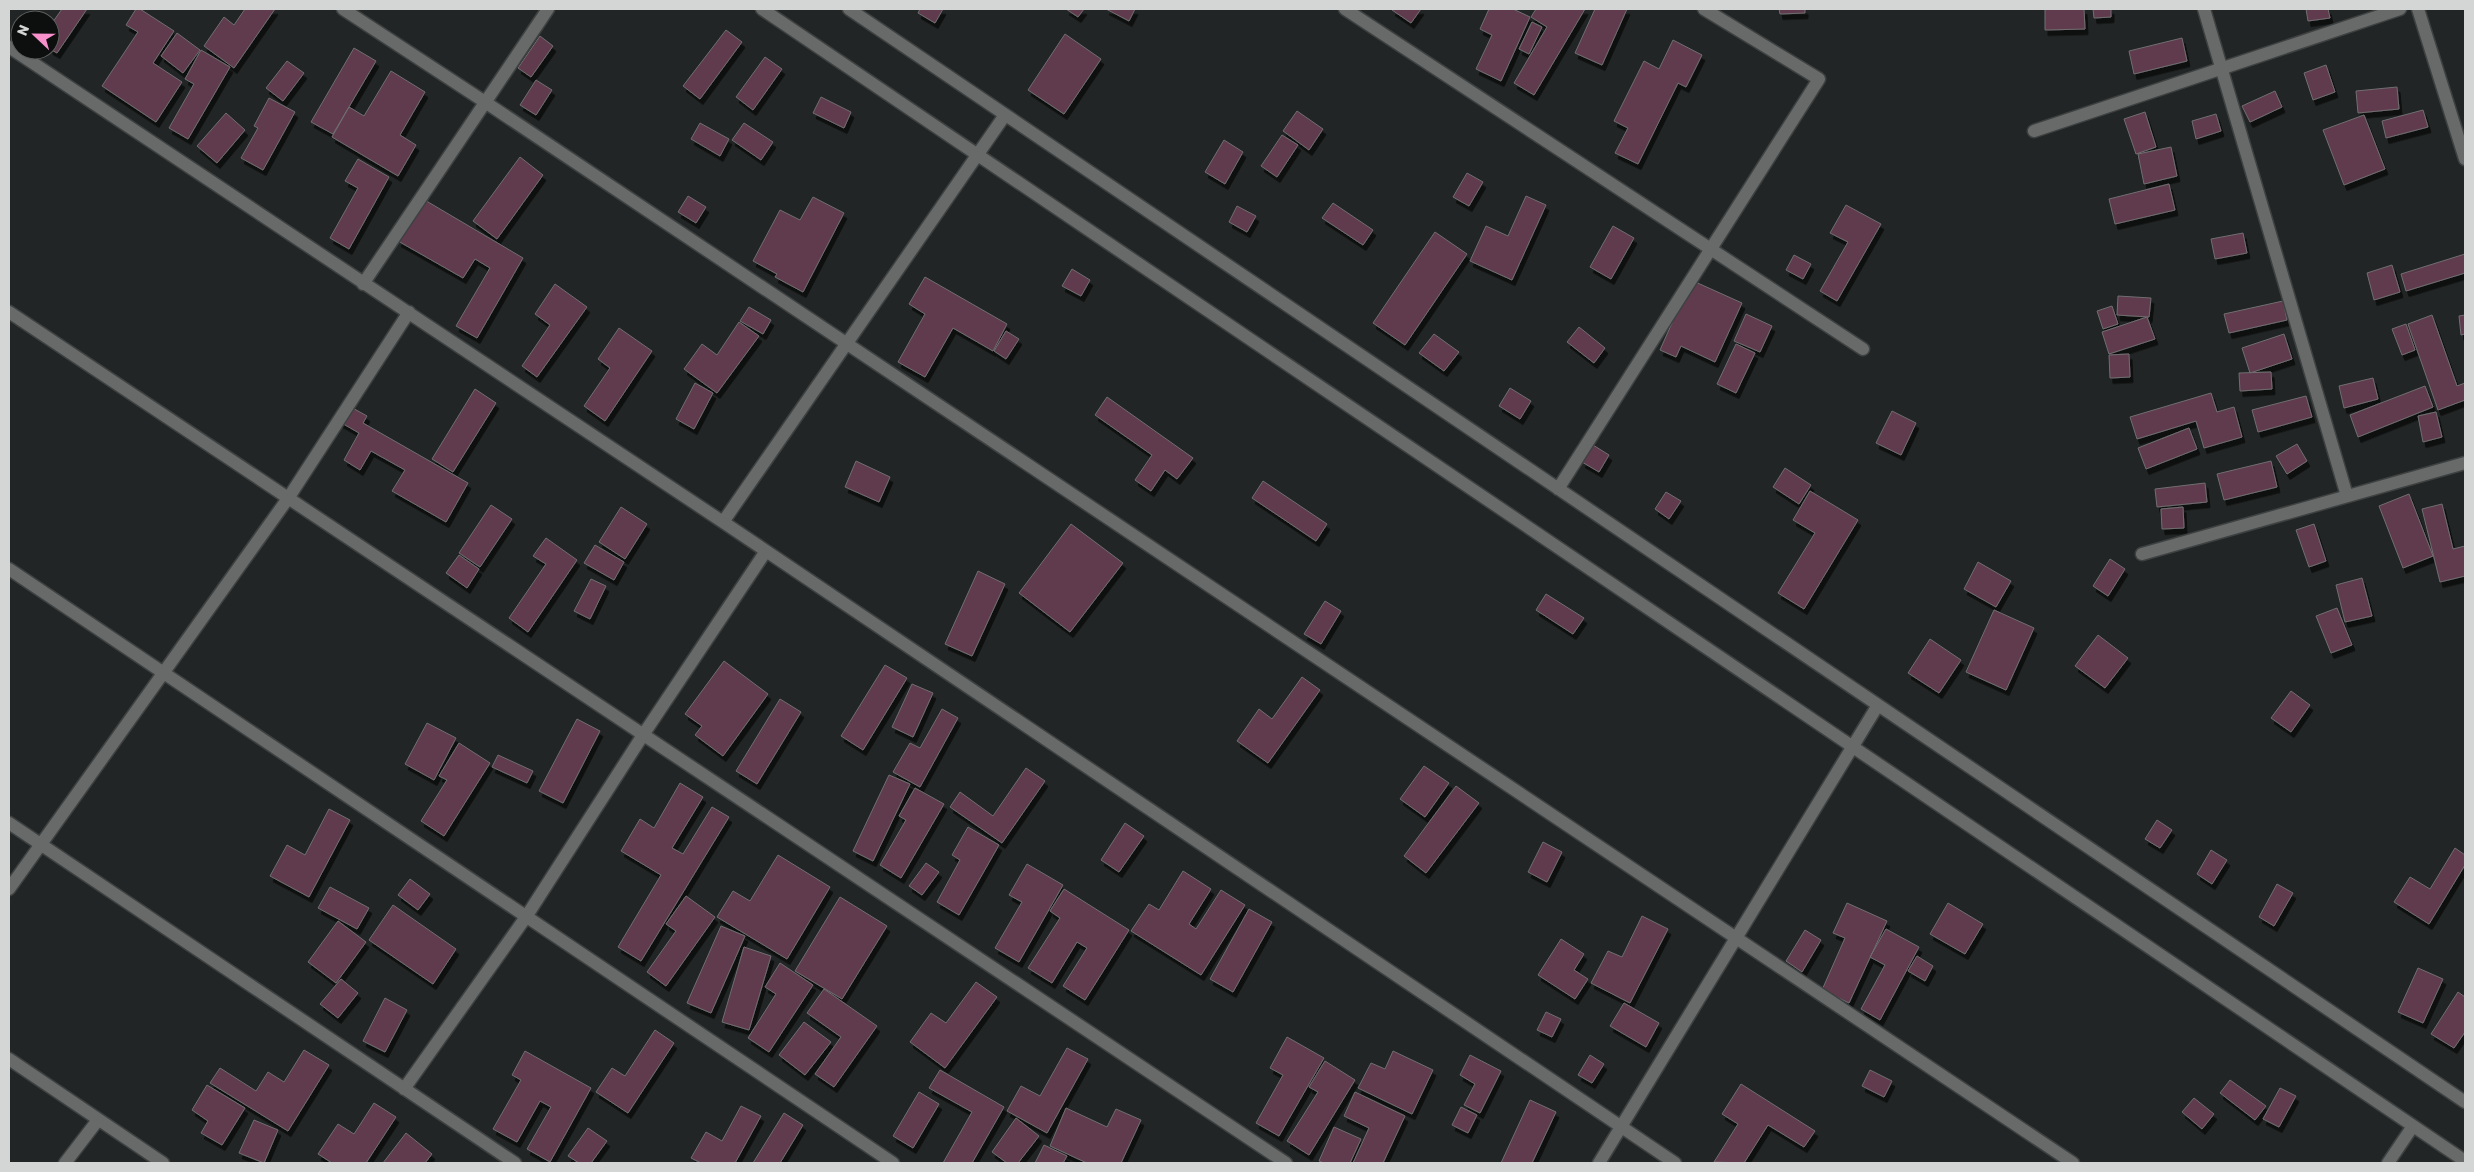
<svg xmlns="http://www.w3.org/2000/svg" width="2474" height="1172" font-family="Rubik,sans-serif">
<defs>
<filter id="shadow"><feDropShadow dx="3" dy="5.5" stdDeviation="0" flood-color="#0009"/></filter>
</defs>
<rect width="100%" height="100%" fill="#222525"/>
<path fill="#5e3b4e" stroke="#716e70" filter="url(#shadow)" d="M 62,9 L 87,9 L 57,53 L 50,49 L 50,26 Z
M 136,9 L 140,9 L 174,31 L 153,63 L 182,82 L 156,122 L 102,86 L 138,32 L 126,25 Z
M 245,9 L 275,9 L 234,68 L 204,46 L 224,17 L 234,25 Z
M 920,9 L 943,9 L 935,23 L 918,13 Z
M 1066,9 L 1084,9 L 1078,17 Z
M 1106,9 L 1135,9 L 1129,21 Z
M 1393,9 L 1421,9 L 1411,23 L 1392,10 Z
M 1489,9 L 1513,9 L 1530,17 L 1501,81 L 1476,69 L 1492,35 L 1480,29 Z
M 1536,9 L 1585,9 L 1534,95 L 1514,83 L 1547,27 L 1531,17 Z
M 1595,9 L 1627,9 L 1602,65 L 1575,53 Z
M 1779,9 L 1805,9 L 1805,13 L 1780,14 Z
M 2045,9 L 2084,9 L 2085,29 L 2045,30 Z
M 2093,9 L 2111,9 L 2111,17 L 2094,18 Z
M 2306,9 L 2328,9 L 2330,18 L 2308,21 Z
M 1532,22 L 1542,27 L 1529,54 L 1519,49 Z
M 726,30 L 742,42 L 700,99 L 683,86 Z
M 177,33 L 200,50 L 183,73 L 161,56 Z
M 1065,34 L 1101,59 L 1064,114 L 1028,90 Z
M 540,36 L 553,46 L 531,77 L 518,68 Z
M 2182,38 L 2187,61 L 2134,74 L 2129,51 Z
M 1673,40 L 1702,55 L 1686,87 L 1678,83 L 1638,164 L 1615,153 L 1628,128 L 1614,121 L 1644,61 L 1659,69 Z
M 354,48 L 376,61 L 333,134 L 311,122 Z
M 201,50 L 230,67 L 188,139 L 169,128 L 194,84 L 185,79 Z
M 765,57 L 782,69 L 753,110 L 736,97 Z
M 287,61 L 304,73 L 283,101 L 266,88 Z
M 2326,65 L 2335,92 L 2313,100 L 2304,73 Z
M 391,71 L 425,92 L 400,135 L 416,145 L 398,176 L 332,137 L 349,107 L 364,116 Z
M 536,80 L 552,90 L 536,115 L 520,105 Z
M 2397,87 L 2399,109 L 2358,113 L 2356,91 Z
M 2275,91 L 2282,107 L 2250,122 L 2242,106 Z
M 821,97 L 851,112 L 844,128 L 813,113 Z
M 269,98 L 295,112 L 263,170 L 241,158 L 258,128 L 254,126 Z
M 2423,110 L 2428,127 L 2386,138 L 2382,121 Z
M 1297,111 L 1323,129 L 1309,150 L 1283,131 Z
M 2145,112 L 2156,147 L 2136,154 L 2124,119 Z
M 226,113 L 245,130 L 217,163 L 197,146 Z
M 2216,114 L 2221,131 L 2196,139 L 2192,121 Z
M 2364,115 L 2385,169 L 2344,185 L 2323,130 Z
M 700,123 L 729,139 L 720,156 L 691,139 Z
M 744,123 L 773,142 L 761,160 L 732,140 Z
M 1282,135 L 1298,145 L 1277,177 L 1261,166 Z
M 1224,140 L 1243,152 L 1225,184 L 1205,172 Z
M 2171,147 L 2177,176 L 2144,184 L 2138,154 Z
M 520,157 L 543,175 L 497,239 L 473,221 Z
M 358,159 L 389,177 L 349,249 L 330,238 L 358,188 L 345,181 Z
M 1467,173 L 1483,182 L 1469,206 L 1453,197 Z
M 2169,184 L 2175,210 L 2115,224 L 2109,199 Z
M 688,196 L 706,207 L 696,223 L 678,212 Z
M 1526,196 L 1546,205 L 1512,280 L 1470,261 L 1486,226 L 1508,236 Z
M 813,197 L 844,213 L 803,292 L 775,277 L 777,274 L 753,261 L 780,210 L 800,220 Z
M 423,199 L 523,258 L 477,338 L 456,326 L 490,268 L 475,259 L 463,278 L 398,241 Z
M 1333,203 L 1373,230 L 1363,245 L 1322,218 Z
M 1846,205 L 1881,224 L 1837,301 L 1820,291 L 1848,242 L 1830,233 Z
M 1237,206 L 1256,216 L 1247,232 L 1229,222 Z
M 1613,226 L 1634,238 L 1611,279 L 1590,267 Z
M 1435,232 L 1467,254 L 1405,345 L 1373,323 Z
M 2243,233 L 2247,253 L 2215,259 L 2211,239 Z
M 2465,254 L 2465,273 L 2406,291 L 2401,274 Z
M 1794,255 L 1811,264 L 1803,279 L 1786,270 Z
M 2392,265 L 2400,292 L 2374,300 L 2367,273 Z
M 1072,269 L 1090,280 L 1081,296 L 1062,286 Z
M 925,277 L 1007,324 L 993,351 L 953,328 L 925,377 L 898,362 L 925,314 L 909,304 Z
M 1691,280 L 1742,303 L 1715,362 L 1681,346 L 1676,357 L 1660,350 Z
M 555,284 L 587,307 L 537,377 L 522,366 L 550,325 L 535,314 Z
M 2118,296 L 2151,298 L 2149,317 L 2117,315 Z
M 2283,301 L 2287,320 L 2229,333 L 2224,314 Z
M 2112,306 L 2118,324 L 2103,329 L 2097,311 Z
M 749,307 L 771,320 L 763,334 L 740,321 Z
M 1746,314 L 1772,326 L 1760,352 L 1734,341 Z
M 2432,315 L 2457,386 L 2465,383 L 2465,400 L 2438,410 L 2408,324 Z
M 2465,315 L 2465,334 L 2461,335 L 2459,316 Z
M 2147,317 L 2155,339 L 2109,354 L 2102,332 Z
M 739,322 L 759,336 L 717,393 L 684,369 L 702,344 L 717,355 Z
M 2406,324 L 2415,350 L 2402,355 L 2392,329 Z
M 1579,327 L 1605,348 L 1594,363 L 1567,342 Z
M 619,328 L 652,351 L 605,421 L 584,406 L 610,368 L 598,359 Z
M 1006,331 L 1019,339 L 1006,359 L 994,351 Z
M 1434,334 L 1459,352 L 1444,371 L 1419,353 Z
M 2284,334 L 2292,359 L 2250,373 L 2242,348 Z
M 1736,344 L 1755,353 L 1736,393 L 1717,384 Z
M 2129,354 L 2130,377 L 2110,378 L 2109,355 Z
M 2271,372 L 2272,389 L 2240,391 L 2239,373 Z
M 2373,378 L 2378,399 L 2344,408 L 2339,386 Z
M 695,383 L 713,393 L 694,429 L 676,419 Z
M 2425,386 L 2433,407 L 2358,437 L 2350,415 Z
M 1510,388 L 1531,401 L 1520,419 L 1499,406 Z
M 475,389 L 496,403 L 453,472 L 432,459 Z
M 2211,393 L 2217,412 L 2234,407 L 2242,437 L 2204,448 L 2196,421 L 2137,439 L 2130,417 Z
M 2306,396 L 2312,417 L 2258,432 L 2252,410 Z
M 1107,397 L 1193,458 L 1177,479 L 1165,470 L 1151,491 L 1135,480 L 1152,455 L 1095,415 Z
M 349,406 L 367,416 L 363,423 L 468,483 L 446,522 L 392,491 L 405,470 L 371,451 L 360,470 L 344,460 L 359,433 L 340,422 Z
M 1892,411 L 1916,423 L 1901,455 L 1876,443 Z
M 2436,412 L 2442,437 L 2423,442 L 2418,416 Z
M 2189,428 L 2197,449 L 2146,469 L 2138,448 Z
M 2297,444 L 2307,461 L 2287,474 L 2276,456 Z
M 1593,445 L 1609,455 L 1599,472 L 1582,462 Z
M 856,461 L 890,477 L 879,502 L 845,487 Z
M 2271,461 L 2277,487 L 2224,500 L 2217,474 Z
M 1785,468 L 1811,485 L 1799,504 L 1773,487 Z
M 1263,481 L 1327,524 L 1316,541 L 1252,498 Z
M 2205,483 L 2207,502 L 2157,507 L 2155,489 Z
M 1810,491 L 1858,520 L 1804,609 L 1778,593 L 1815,533 L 1793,520 Z
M 1666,492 L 1681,501 L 1669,519 L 1655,509 Z
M 2409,494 L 2433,556 L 2403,568 L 2379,506 Z
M 2442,504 L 2453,549 L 2465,546 L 2465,576 L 2440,582 L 2422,509 Z
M 491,505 L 512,519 L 480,567 L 459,553 Z
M 621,507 L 647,524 L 625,559 L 599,542 Z
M 2183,507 L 2184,528 L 2162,529 L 2161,509 Z
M 1071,524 L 1123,563 L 1070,632 L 1019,593 Z
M 2314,524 L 2326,561 L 2309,567 L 2296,530 Z
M 546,538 L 577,560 L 528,632 L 509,618 L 546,564 L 533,556 Z
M 595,545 L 624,562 L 614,580 L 584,563 Z
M 459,555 L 479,569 L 467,588 L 446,573 Z
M 2110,559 L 2125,569 L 2108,596 L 2093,586 Z
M 1978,562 L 2011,581 L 1996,607 L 1964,589 Z
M 978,571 L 1005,584 L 972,656 L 945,644 Z
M 2362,578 L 2372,616 L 2345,622 L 2336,585 Z
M 591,579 L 606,586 L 590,619 L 574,611 Z
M 1546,594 L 1584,618 L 1573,634 L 1536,610 Z
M 1325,601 L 1341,611 L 1321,644 L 1304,634 Z
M 2337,608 L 2352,645 L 2331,653 L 2316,616 Z
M 1994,610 L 2034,628 L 2006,690 L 1966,672 Z
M 2098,635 L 2128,658 L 2105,688 L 2075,666 Z
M 1930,639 L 1961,660 L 1939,693 L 1908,673 Z
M 724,661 L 768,694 L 723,756 L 695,735 L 702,726 L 685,714 Z
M 885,665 L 907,678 L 863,750 L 841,736 Z
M 1302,677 L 1320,690 L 1268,763 L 1237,741 L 1259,709 L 1272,719 Z
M 912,684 L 933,693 L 913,737 L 892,727 Z
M 2291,691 L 2310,705 L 2291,732 L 2271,718 Z
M 780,699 L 801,712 L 757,784 L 736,771 Z
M 942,709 L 958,718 L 920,787 L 893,772 L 910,743 L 920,748 Z
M 577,719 L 600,731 L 563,803 L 539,791 Z
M 427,723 L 456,738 L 434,780 L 405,764 Z
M 459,743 L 490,763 L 444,836 L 421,821 L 447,780 L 439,776 Z
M 498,755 L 533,771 L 527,783 L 492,767 Z
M 1424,766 L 1449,783 L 1425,817 L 1400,799 Z
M 1026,768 L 1045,781 L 1002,843 L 950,807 L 960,792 L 993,816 Z
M 889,775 L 910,784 L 873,861 L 853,851 Z
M 680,783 L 703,797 L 672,848 L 683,854 L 712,807 L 729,817 L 641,961 L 618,947 L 661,875 L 621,851 L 640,819 L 654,828 Z
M 1456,786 L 1479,803 L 1426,873 L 1404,856 Z
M 915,788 L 944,804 L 901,878 L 880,865 L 906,820 L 899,816 Z
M 329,809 L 350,820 L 309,897 L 270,876 L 287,845 L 305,855 Z
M 2157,820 L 2172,830 L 2160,848 L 2145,839 Z
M 1125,823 L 1144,836 L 1119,872 L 1101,860 Z
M 968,827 L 999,845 L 959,915 L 937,902 L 960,860 L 952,855 Z
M 1543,842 L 1562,852 L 1547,882 L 1528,872 Z
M 2455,848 L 2465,855 L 2465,865 L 2429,924 L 2394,902 L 2410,877 L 2430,889 Z
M 2211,850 L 2227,860 L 2212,884 L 2197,874 Z
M 778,855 L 830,887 L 787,959 L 717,917 L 733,891 L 750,901 Z
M 926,863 L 939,872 L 922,895 L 909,886 Z
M 1027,864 L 1063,885 L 1019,962 L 995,948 L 1022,902 L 1009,895 Z
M 1183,871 L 1211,889 L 1189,924 L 1196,929 L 1221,890 L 1245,905 L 1201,975 L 1131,931 L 1149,904 L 1159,910 Z
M 410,879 L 430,894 L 418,910 L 398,895 Z
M 2277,884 L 2293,893 L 2274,926 L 2259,917 Z
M 330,887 L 369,908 L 357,929 L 318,908 Z
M 1064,889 L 1129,930 L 1085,1000 L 1063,986 L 1087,948 L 1077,942 L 1052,983 L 1028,968 L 1060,918 L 1050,911 Z
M 686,896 L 715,917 L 666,986 L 647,972 L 676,931 L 666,924 Z
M 840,897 L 887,926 L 842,999 L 795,971 Z
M 1847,903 L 1887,921 L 1849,1003 L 1822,990 L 1845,938 L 1833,933 Z
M 1948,903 L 1983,924 L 1965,954 L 1930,934 Z
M 393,905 L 456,949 L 433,984 L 369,940 Z
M 1249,909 L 1272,922 L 1233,992 L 1210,979 Z
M 1642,916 L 1668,929 L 1630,1003 L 1591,983 L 1608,951 L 1622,957 Z
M 338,921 L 366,942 L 336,983 L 308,962 Z
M 721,926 L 745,936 L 711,1013 L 687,1003 Z
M 1886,929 L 1919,947 L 1880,1020 L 1861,1009 L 1885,965 L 1870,957 Z
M 1805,930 L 1821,940 L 1802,972 L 1786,961 Z
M 1561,939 L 1584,954 L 1574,970 L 1588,979 L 1575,999 L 1538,975 Z
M 744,947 L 771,956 L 749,1030 L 722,1022 Z
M 1917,956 L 1933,966 L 1925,981 L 1908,971 Z
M 780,963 L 813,985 L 769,1052 L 748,1038 L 776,994 L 765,987 Z
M 2418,968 L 2443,979 L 2423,1023 L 2398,1012 Z
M 341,979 L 358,993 L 338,1018 L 320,1004 Z
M 976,982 L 997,997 L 945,1068 L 910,1042 L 931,1013 L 946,1023 Z
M 824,989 L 877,1026 L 834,1087 L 815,1074 L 841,1037 L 807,1013 Z
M 2458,992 L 2465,997 L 2465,1032 L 2454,1048 L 2431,1034 Z
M 385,998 L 407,1010 L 385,1052 L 363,1041 Z
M 1624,1003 L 1659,1023 L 1646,1047 L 1610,1026 Z
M 1546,1012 L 1561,1019 L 1552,1037 L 1537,1030 Z
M 804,1022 L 831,1042 L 805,1075 L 779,1055 Z
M 655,1030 L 674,1043 L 628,1113 L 596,1092 L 612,1068 L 625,1076 Z
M 1287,1037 L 1324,1058 L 1279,1136 L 1256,1123 L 1283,1075 L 1270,1068 Z
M 1067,1048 L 1088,1059 L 1047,1133 L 1007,1111 L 1021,1086 L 1040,1096 Z
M 304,1050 L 329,1065 L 288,1131 L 210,1083 L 220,1068 L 256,1091 L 268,1072 L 284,1082 Z
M 525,1051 L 591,1088 L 550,1162 L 527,1149 L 551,1107 L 540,1101 L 517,1142 L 493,1129 L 521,1080 L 512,1075 Z
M 1393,1051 L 1433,1070 L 1412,1114 L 1358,1088 L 1371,1063 L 1385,1069 Z
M 1470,1055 L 1501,1071 L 1480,1113 L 1464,1105 L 1475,1084 L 1460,1075 Z
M 1590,1055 L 1604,1064 L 1592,1083 L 1578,1075 Z
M 1325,1061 L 1355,1080 L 1309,1155 L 1287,1141 L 1318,1092 L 1309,1087 Z
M 940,1070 L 1004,1107 L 972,1163 L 943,1163 L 972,1112 L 929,1088 Z
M 1870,1070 L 1892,1081 L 1884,1097 L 1862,1086 Z
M 2230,1080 L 2266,1106 L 2255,1120 L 2220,1093 Z
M 1741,1084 L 1815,1131 L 1804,1147 L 1768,1125 L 1744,1163 L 1714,1162 L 1738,1124 L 1722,1114 Z
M 207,1085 L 245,1108 L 222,1145 L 201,1133 L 208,1121 L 192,1110 Z
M 2280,1088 L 2296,1096 L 2279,1127 L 2263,1119 Z
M 919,1092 L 939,1104 L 913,1148 L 893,1136 Z
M 1355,1092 L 1405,1116 L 1383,1163 L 1353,1163 L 1369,1128 L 1344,1116 Z
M 2194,1098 L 2214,1114 L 2202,1129 L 2182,1112 Z
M 1530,1100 L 1556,1112 L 1532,1163 L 1501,1163 Z
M 374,1103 L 396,1117 L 366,1163 L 332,1163 L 318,1154 L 338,1124 L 354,1134 Z
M 741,1106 L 761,1116 L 735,1163 L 701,1163 L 691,1158 L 706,1132 L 722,1141 Z
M 1461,1107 L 1477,1115 L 1468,1133 L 1452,1125 Z
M 1066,1108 L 1107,1127 L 1116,1109 L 1141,1120 L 1121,1163 L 1087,1163 L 1050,1146 Z
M 784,1113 L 803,1125 L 780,1163 L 753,1163 Z
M 1016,1118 L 1039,1136 L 1018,1163 L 1007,1163 L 992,1152 Z
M 254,1120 L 278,1130 L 264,1163 L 239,1153 Z
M 1334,1127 L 1361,1139 L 1350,1163 L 1324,1163 L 1319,1161 Z
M 588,1128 L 607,1141 L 591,1163 L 579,1163 L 568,1156 Z
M 406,1133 L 432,1154 L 425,1163 L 383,1163 Z
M 1044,1145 L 1067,1156 L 1063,1163 L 1035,1163 Z"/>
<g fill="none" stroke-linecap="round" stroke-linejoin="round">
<defs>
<path id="minor" d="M 343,9 L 485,102 L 2073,1163
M 762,9 L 2465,1161
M 849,9 L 2465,1102
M 1345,9 L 1863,349
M 2204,9 L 2347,496
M 2418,9 L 2465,159
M 9,47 L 723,522 L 1675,1163
M 2034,131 L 2400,9
M 363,284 L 548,9
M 9,312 L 1286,1163
M 1558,489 L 1819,79 L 1704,9
M 723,522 L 1005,115
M 2142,554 L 2465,463
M 9,569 L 893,1163
M 9,823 L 515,1163
M 9,889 L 289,497 L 409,312
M 9,1059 L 163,1163
M 404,1089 L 526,917 L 643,735 L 766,551
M 65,1163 L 98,1120
M 1599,1163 L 1878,705
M 2388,1163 L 2413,1126"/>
</defs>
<use href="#minor" stroke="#3e4141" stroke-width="15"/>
<use href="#minor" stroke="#686a69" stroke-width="12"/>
</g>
<rect width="2474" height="1172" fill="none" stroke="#d4d6d6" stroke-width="20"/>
<g transform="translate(35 35) rotate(292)"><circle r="24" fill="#0d0e0e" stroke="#5d5e5e"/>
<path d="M0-4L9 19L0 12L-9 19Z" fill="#f890cb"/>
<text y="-8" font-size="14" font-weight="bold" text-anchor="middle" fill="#d4d6d6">N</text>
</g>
</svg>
